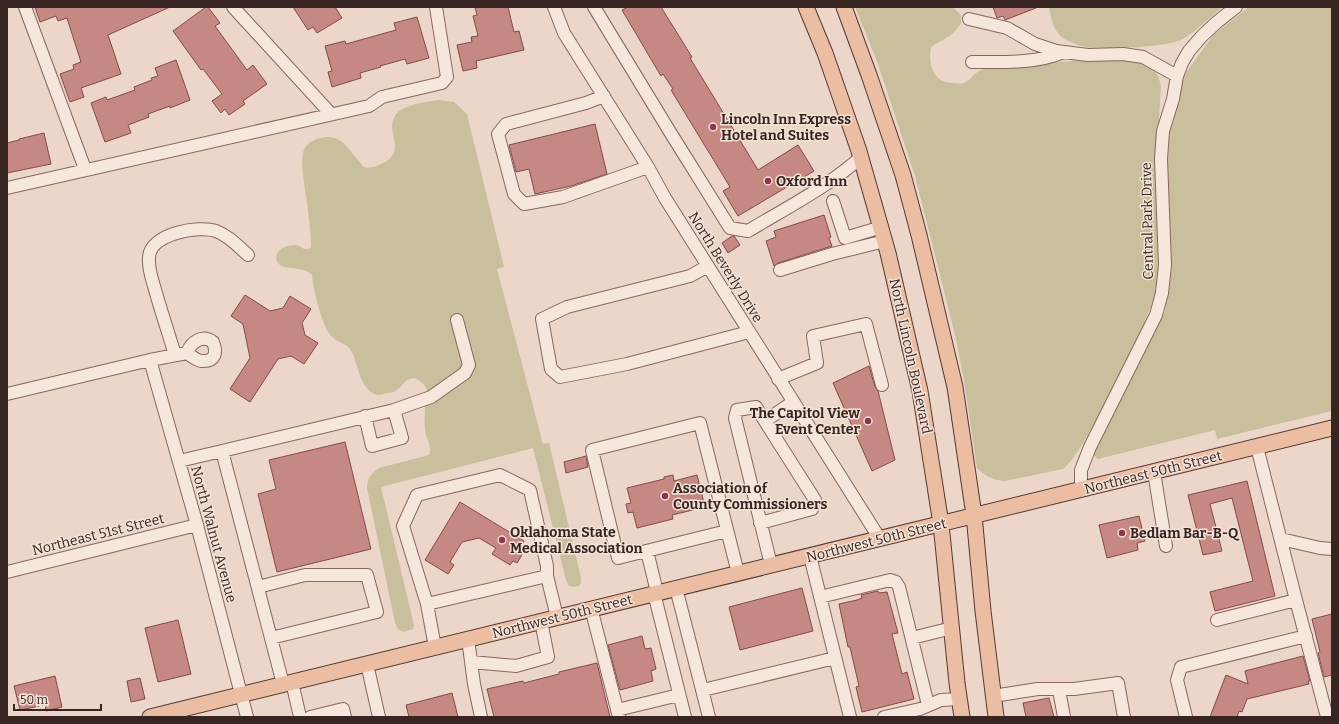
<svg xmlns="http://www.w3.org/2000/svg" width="1339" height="724" font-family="Bitter,serif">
<rect width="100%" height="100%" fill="#ebd6c9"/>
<path fill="#c9bf9d" d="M 855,7 L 953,7 L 961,15 L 961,23 C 952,38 944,38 931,47 C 928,63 932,82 952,83 C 956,83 960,84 964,83 C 970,80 974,74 979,71 C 982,70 985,69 988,68 L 1083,60 L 1137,60 L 1151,67 L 1156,72 L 1159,78 L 1161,87 L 1156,165 L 1158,277 L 1154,298 L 1144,324 L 1108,399 L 1082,445 L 1071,461 L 1063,469 L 1005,481 C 993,480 985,476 977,468 L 964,380 L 955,335 L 915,176 L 878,64 Z
M 1049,7 L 1222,7 C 1209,18 1196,32 1181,40 C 1165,47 1106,50 1087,47 C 1080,46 1068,42 1062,37 C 1053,30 1051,18 1049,7 Z
M 1249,7 L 1332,7 L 1332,411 L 1217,439 L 1215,430 L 1098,459 L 1091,453 L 1165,312 L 1171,262 L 1167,196 L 1169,133 L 1183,77 L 1214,34 Z
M 439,100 L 454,102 L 467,114 L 504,267 L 497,269 L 543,444 L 549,443 L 581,578 L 581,583 L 579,586 L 573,587 L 569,586 L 566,580 L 533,448 L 381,487 L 414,625 L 413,629 L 403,632 L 398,629 L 395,623 L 367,488 C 367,479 371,473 379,468 L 429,455 C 433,446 425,438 425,429 C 424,421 425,412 425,404 C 425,400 428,395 427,391 C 426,385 420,381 415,378 C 404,379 405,384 398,389 C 395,392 391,393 387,393 C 384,394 381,395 378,395 C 360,391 358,365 352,352 C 347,342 337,343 331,336 C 322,326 313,289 312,275 C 303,265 283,271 278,263 C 270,251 290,242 299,246 C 300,246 304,249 304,249 L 308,249 L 311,247 C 311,226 307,204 304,183 C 303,174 301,162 303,153 C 305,144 312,140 320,138 C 340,133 346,146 358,160 C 360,162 362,166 364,167 C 371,170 381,164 387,161 C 405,148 385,131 395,116 C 402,104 427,102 439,100 Z"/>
<path fill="#c68882" stroke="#844b47" d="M 35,7 L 170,7 L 108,35 L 121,74 L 81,88 L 84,97 L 70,102 L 60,74 L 74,69 L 73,65 L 81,62 L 67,18 L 58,21 L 56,16 L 40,22 Z
M 206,7 L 208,7 L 220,23 L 215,26 L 247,70 L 253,65 L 267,84 L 243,101 L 245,104 L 229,115 L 225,109 L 221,113 L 212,101 L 222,94 L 203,69 L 201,70 L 173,31 Z
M 293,7 L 335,7 L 342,18 L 317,33 L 313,27 L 308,30 Z
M 475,7 L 508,7 L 514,32 L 519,31 L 524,50 L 476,61 L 477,68 L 463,71 L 457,45 L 472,42 L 471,37 L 478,36 L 473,16 L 477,15 Z
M 628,7 L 661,7 L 692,57 L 690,58 L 758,170 L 798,145 L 814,171 L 738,216 L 723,191 L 730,187 L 671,90 L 673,89 L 663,74 L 661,76 L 622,10 Z
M 993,7 L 1036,7 L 1036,8 L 1005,20 L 1003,16 L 997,18 Z
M 417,17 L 429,58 L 407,64 L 405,59 L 380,66 L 381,67 L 360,73 L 361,78 L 332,87 L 328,72 L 332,71 L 325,46 L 345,41 L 346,44 L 396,30 L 394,23 Z
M 176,60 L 190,100 L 170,108 L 170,106 L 148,114 L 149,117 L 128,125 L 131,133 L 105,142 L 91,103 L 106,97 L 107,100 L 135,90 L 134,87 L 152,80 L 151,78 L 158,76 L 155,68 Z
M 595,124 L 607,174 L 571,186 L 535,194 L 529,169 L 516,172 L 509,145 Z
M 44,133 L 51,164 L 7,173 L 7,143 L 19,140 L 19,139 Z
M 824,215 L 831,237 L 829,238 L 832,246 L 778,263 L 774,266 L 766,241 L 776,237 L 774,231 Z
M 732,236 L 734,236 L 740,245 L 728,253 L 722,243 Z
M 245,295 L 270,311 L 283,308 L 290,296 L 311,309 L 302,323 L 305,335 L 318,343 L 304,364 L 291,356 L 278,359 L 250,402 L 230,389 L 250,358 L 243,324 L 231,316 Z
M 869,366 L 875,387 L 878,391 L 895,460 L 872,471 L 833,383 Z
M 345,442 L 371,549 L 277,572 L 258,494 L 276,489 L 269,460 Z
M 586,456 L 588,467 L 566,473 L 564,462 Z
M 673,475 L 674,481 L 697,475 L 705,507 L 672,515 L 673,519 L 637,528 L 633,512 L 628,513 L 626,504 L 631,503 L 627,488 L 664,479 L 664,477 Z
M 1247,481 L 1275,596 L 1215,611 L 1210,592 L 1253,581 L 1232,498 L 1210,504 L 1222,551 L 1203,555 L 1188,495 Z
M 460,502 L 524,541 L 521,546 L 526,548 L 517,563 L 513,561 L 510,565 L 492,554 L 496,548 L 479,538 L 462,542 L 450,562 L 454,565 L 448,574 L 425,560 Z
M 1139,516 L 1145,541 L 1137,543 L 1138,550 L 1107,558 L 1099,525 Z
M 802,588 L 813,631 L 740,650 L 729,607 Z
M 878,591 L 879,593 L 887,592 L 898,633 L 892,634 L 902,674 L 907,672 L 914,699 L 862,712 L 856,687 L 859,686 L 850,647 L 848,647 L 839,604 L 857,600 L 862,598 L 861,595 Z
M 1332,614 L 1332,675 L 1324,677 L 1318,653 L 1320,652 L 1312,619 Z
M 178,620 L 191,674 L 158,682 L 145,628 Z
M 642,636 L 645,649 L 651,648 L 656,669 L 651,671 L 653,681 L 620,690 L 608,645 Z
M 1303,656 L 1310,681 L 1308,681 L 1309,684 L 1247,699 L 1242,712 L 1239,711 L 1237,717 L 1210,717 L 1226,675 L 1248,684 L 1245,671 Z
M 597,663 L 610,717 L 494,717 L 487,689 L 523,681 L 524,683 L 559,674 L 559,672 Z
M 55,676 L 62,707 L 46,711 L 45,705 L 20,710 L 14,686 Z
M 140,678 L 145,699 L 131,702 L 127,681 Z
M 452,693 L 458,717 L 409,717 L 406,705 Z
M 1049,698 L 1054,717 L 1026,717 L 1023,703 Z"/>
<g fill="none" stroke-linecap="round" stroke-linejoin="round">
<defs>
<path id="minor" d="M 25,7 L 85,169
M 233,7 L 331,114
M 554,7 L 564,33 L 648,167 L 665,198 L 880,539
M 594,7 L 670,132 L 730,228 L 748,231 C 786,208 828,187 861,157
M 969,19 L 1007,28 L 1035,44 L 1056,51 L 1088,55 L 1123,54 L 1143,57 L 1177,76
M 972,62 C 1003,62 1035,64 1064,52
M 604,96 L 586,103 L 506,124 L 498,134 L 514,194 L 524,204 L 563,197 L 648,167
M 7,188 L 369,106 L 382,97 L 442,83 L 447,77 L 436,7
M 833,201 L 845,238 L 882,227
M 708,266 L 690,276 L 567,307 L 542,319 L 551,369 L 560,377 L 627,364 L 749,332
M 780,270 L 832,254 L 885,241
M 175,355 C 169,335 162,314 156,293 C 153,282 148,270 149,258 C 149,234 198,225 216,231 C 229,236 238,246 248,255
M 150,360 L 197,525 L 247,717
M 778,379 L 817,363 L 813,336 L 866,324 L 882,385
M 7,394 L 150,360 L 187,353 C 191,342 202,334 213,342 C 217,352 216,362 201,361 C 196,360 191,356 187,353
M 394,410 L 431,397 L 465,373 L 469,365 L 457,320
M 765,421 L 793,402
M 1257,447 L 1296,600 L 1327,717
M 222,451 L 394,410 L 402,438 L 372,446 L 365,416
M 179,461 L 222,451 L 283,684
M 1154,472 L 1166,546
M 1081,489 L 1081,470 L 1090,447 L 1156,315 L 1162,293 L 1165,265 L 1161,159 L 1163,131 L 1173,99 L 1177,76 L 1182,63 L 1189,51 L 1202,36 L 1217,22 L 1236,7
M 760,523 L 812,509 L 815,500 L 756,407 L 737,410 L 735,418 L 771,565
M 727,531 L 618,558 L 592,450 L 700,423 L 738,573
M 1281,539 L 1320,548 L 1332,549
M 647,551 L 657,592
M 810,556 L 850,717
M 7,572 L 197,525
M 547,576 L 557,617
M 258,587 L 305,575 L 367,575 L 377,612 L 271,638
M 676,588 L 709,717
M 654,593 L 685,717
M 820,597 L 890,580 L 896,582 L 899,587 L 928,705
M 427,604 L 403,526 L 417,495 L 500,475 L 530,490 L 547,566 L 547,576 L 427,604 L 435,647
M 591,608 L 619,717
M 1217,620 L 1296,600
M 912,638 L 952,628
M 468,639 L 474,684 L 481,717
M 471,662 L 516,666 L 548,657 L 541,621
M 367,664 L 379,717
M 292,682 L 300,717
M 703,690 L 835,658
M 1059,690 L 1064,717
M 993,696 L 1038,689 L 1074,689 L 1118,683 L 1124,717
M 617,710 L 679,695
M 310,717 L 343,709 L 345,717
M 884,717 L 920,709 L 941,700 L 959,699
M 1186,717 L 1177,680 L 1181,667 L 1306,636"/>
<path id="major" d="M 806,7 L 825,53 L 859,151 L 888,253 L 920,391 L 941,524 L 957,683 L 962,717
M 844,7 L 869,75 L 903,175 L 919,235 L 955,387 L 974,515 L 983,611 L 996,717
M 150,717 L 1332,428"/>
</defs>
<use href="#minor" stroke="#86675f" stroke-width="14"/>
<use href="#major" stroke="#553733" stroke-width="17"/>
<use href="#minor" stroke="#f6e6dc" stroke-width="12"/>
<use href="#major" stroke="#ebbea4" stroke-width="15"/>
</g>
<g fill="#903453" stroke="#f3e2d8" stroke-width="1.5">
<circle cx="713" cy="127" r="4"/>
<circle cx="768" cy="181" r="4"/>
<circle cx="868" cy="421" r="4"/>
<circle cx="665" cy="496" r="4"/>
<circle cx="1122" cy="533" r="4"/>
<circle cx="502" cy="540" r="4"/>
</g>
<g text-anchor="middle" stroke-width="3" stroke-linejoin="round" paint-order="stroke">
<g font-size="14" font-weight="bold" fill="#382521" stroke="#f3e2d8" text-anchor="start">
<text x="721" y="124">Lincoln Inn Express<tspan x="721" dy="16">Hotel and Suites</tspan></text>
<text x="776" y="186">Oxford Inn</text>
<text x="860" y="418" text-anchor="end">The Capitol View<tspan x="860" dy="16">Event Center</tspan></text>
<text x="673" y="493">Association of<tspan x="673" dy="16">County Commissioners</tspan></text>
<text x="510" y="537">Oklahoma State<tspan x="510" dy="16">Medical Association</tspan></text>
<text x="1130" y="538">Bedlam Bar-B-Q</text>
</g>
<g font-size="14" fill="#382521" stroke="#f3e2d8">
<text transform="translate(1147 221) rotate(-91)" y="5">Central Park Drive</text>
<text transform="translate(726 267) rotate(58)" y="5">North Beverly Drive</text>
<text transform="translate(911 356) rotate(78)" y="5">North Lincoln Boulevard</text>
<text transform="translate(1153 472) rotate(-14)" y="5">Northeast 50th Street</text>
<text transform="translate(98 534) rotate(-14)" y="5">Northeast 51st Street</text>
<text transform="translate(214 534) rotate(75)" y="5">North Walnut Avenue</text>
<text transform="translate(876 540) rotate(-14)" y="5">Northwest 50th Street</text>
<text transform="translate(562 616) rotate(-14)" y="5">Northwest 50th Street</text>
</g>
</g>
<rect width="1339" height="724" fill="none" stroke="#382521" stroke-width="16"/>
<path d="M14 704v6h87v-6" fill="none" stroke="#382521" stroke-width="2"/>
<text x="20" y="704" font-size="12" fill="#382521" stroke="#f3e2d8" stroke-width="3" paint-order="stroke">50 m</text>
</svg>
